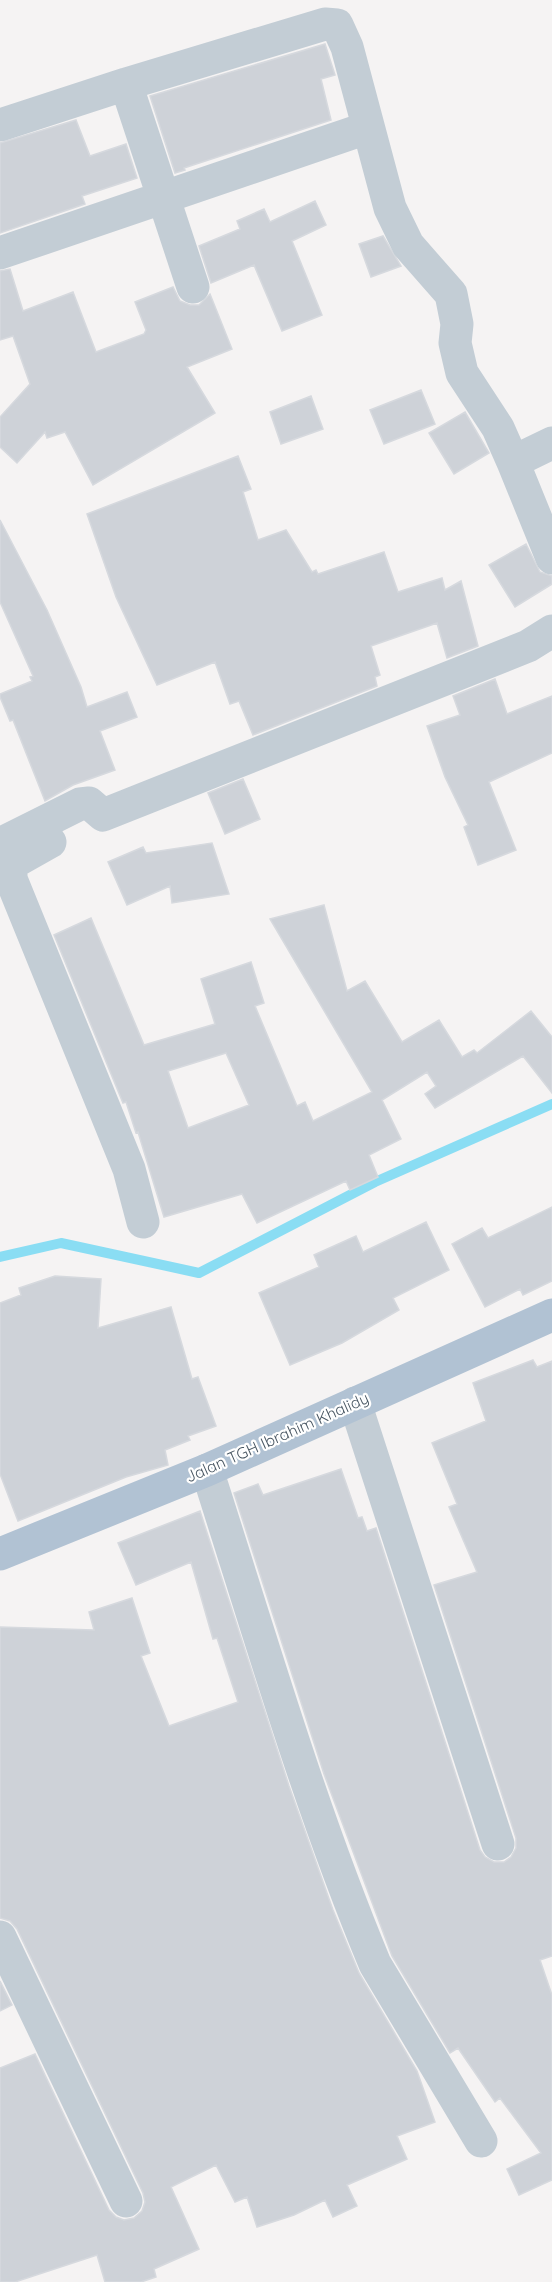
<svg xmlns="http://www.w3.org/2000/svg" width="552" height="2282" font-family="Quicksand,sans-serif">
<rect width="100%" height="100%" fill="#f5f3f3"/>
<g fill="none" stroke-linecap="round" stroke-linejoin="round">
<path stroke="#8addf3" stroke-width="10" d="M 0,1257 L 61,1243 L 199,1273 L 375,1182 L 552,1104"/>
</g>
<path fill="#ced2d8" stroke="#d6d9de" stroke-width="1.5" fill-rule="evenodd" d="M 325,44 L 335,75 L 321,79 L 331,120 L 184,168 L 185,170 L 175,173 L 150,96 Z
M 76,120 L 90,156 L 126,144 L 137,178 L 82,196 L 85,204 L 0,233 L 0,143 Z
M 315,201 L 326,225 L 292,241 L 322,315 L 282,331 L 254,265 L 211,283 L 199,246 L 240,229 L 237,221 L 264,209 L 270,222 Z
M 383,236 L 401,266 L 371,277 L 359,244 Z
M 10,269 L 23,311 L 73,292 L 96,352 L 144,334 L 146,330 L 135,302 L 173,287 L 180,301 L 190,305 L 199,305 L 210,294 L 232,349 L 187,367 L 215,413 L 93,485 L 65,432 L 47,438 L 45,432 L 17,463 L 0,447 L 0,417 L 30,384 L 13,336 L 0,340 L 0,271 Z
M 421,390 L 435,424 L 384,444 L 370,410 Z
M 311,396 L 323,429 L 281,444 L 270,412 Z
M 465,412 L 489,453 L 454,474 L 429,433 Z
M 238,456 L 251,489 L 243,492 L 258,540 L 286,530 L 312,572 L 316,570 L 318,574 L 384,552 L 398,592 L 442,578 L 445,590 L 461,581 L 478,646 L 447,658 L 437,623 L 371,646 L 380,675 L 375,677 L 377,686 L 253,735 L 239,701 L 230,704 L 215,662 L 157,685 L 116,597 L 87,514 Z
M 0,520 L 47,610 L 81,687 L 87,707 L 127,692 L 137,717 L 100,731 L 115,770 L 73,785 L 45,801 L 13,720 L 10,721 L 0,697 L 0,694 L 32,681 L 30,677 L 33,676 L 0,602 Z
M 526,544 L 540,572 L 552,576 L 552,584 L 515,607 L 489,565 Z
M 495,679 L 507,714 L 552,696 L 552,753 L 489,782 L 516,850 L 478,865 L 464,827 L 468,825 L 445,777 L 427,726 L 460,715 L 453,696 Z
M 243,779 L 260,819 L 225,834 L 208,793 Z
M 212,843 L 229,894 L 172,903 L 170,886 L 127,905 L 108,862 L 143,847 L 146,853 Z
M 324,905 L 347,991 L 365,981 L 402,1042 L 439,1020 L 462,1057 L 474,1050 L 477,1053 L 531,1011 L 552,1037 L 552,1093 L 523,1056 L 435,1108 L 425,1094 L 436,1086 L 427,1072 L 382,1100 L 401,1139 L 369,1155 L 378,1177 L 350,1190 L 346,1181 L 257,1223 L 242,1194 L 164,1217 L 138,1132 L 136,1133 L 126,1102 L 123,1103 L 54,935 L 91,918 L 144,1045 L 215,1024 L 201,979 L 251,962 L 264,1003 L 255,1006 L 297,1106 L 305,1102 L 313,1121 L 372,1092 L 270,919 ZM 226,1053 L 249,1105 L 188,1128 L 168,1071 Z
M 552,1207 L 552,1281 L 523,1295 L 520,1289 L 485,1307 L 452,1244 L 482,1228 L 488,1238 Z
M 426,1222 L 449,1270 L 393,1298 L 399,1310 L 342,1343 L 290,1365 L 259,1293 L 319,1267 L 314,1255 L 356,1236 L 363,1252 Z
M 55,1276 L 101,1279 L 98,1328 L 171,1307 L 192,1379 L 198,1377 L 216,1426 L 188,1436 L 190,1440 L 165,1450 L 168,1465 L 126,1477 L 18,1521 L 0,1474 L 0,1303 L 21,1295 L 19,1288 Z
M 533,1360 L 537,1367 L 552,1361 L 552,1956 L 540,1960 L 552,1995 L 552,2180 L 519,2195 L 507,2169 L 541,2153 L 500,2098 L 495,2102 L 458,2048 L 450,2053 L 392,1956 L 324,1774 L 234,1493 L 258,1484 L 263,1495 L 341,1469 L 358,1518 L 362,1517 L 367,1531 L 376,1528 L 480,1850 L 485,1857 L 494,1862 L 504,1862 L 511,1857 L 516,1848 L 516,1838 L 434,1585 L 477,1572 L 449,1507 L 457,1504 L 432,1443 L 486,1421 L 473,1383 Z
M 200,1511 L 289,1786 L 333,1910 L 359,1973 L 417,2071 L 435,2122 L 397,2136 L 407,2159 L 347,2185 L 357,2206 L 333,2217 L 325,2200 L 294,2215 L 257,2227 L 247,2197 L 235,2202 L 216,2165 L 171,2187 L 199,2249 L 154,2269 L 156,2277 L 141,2282 L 105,2282 L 97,2255 L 15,2282 L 0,2282 L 0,2068 L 35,2054 L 109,2210 L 116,2217 L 124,2220 L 134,2218 L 142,2211 L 145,2202 L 143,2193 L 17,1929 L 10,1921 L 0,1918 L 0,1627 L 94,1630 L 89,1612 L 132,1598 L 150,1653 L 141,1656 L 169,1726 L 238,1702 L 217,1638 L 213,1639 L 191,1562 L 136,1585 L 118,1543 Z
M 0,1981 L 12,2005 L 0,2011 Z"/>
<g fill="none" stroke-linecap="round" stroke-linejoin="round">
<path stroke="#c3cdd5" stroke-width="33" d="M 126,84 L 325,24 L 337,25 L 347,47 L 390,208 L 408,245 L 451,294 L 457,324 L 455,343 L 462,373 L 498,428 L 513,462
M 0,125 L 126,84 L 193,287
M 0,253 L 367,128
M 552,443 L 513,462 L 552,558
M 50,842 L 11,864 L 11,879 L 129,1169 L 143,1222
M 0,844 L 80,804 L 89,803 L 103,815 L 528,646 L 552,631
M 355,1403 L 498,1844
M 207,1470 C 260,1635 308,1803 375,1964 L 481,2141
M 0,1937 L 126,2201"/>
<path stroke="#b1c2d3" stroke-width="33" d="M 0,1554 L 207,1470 L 552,1315"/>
</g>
<g text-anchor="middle" stroke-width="4.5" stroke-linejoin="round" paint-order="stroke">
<g font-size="16" fill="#485662" stroke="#fff">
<text transform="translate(277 1437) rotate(-24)" y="6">Jalan TGH Ibrahim Khalidy</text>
</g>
</g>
</svg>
